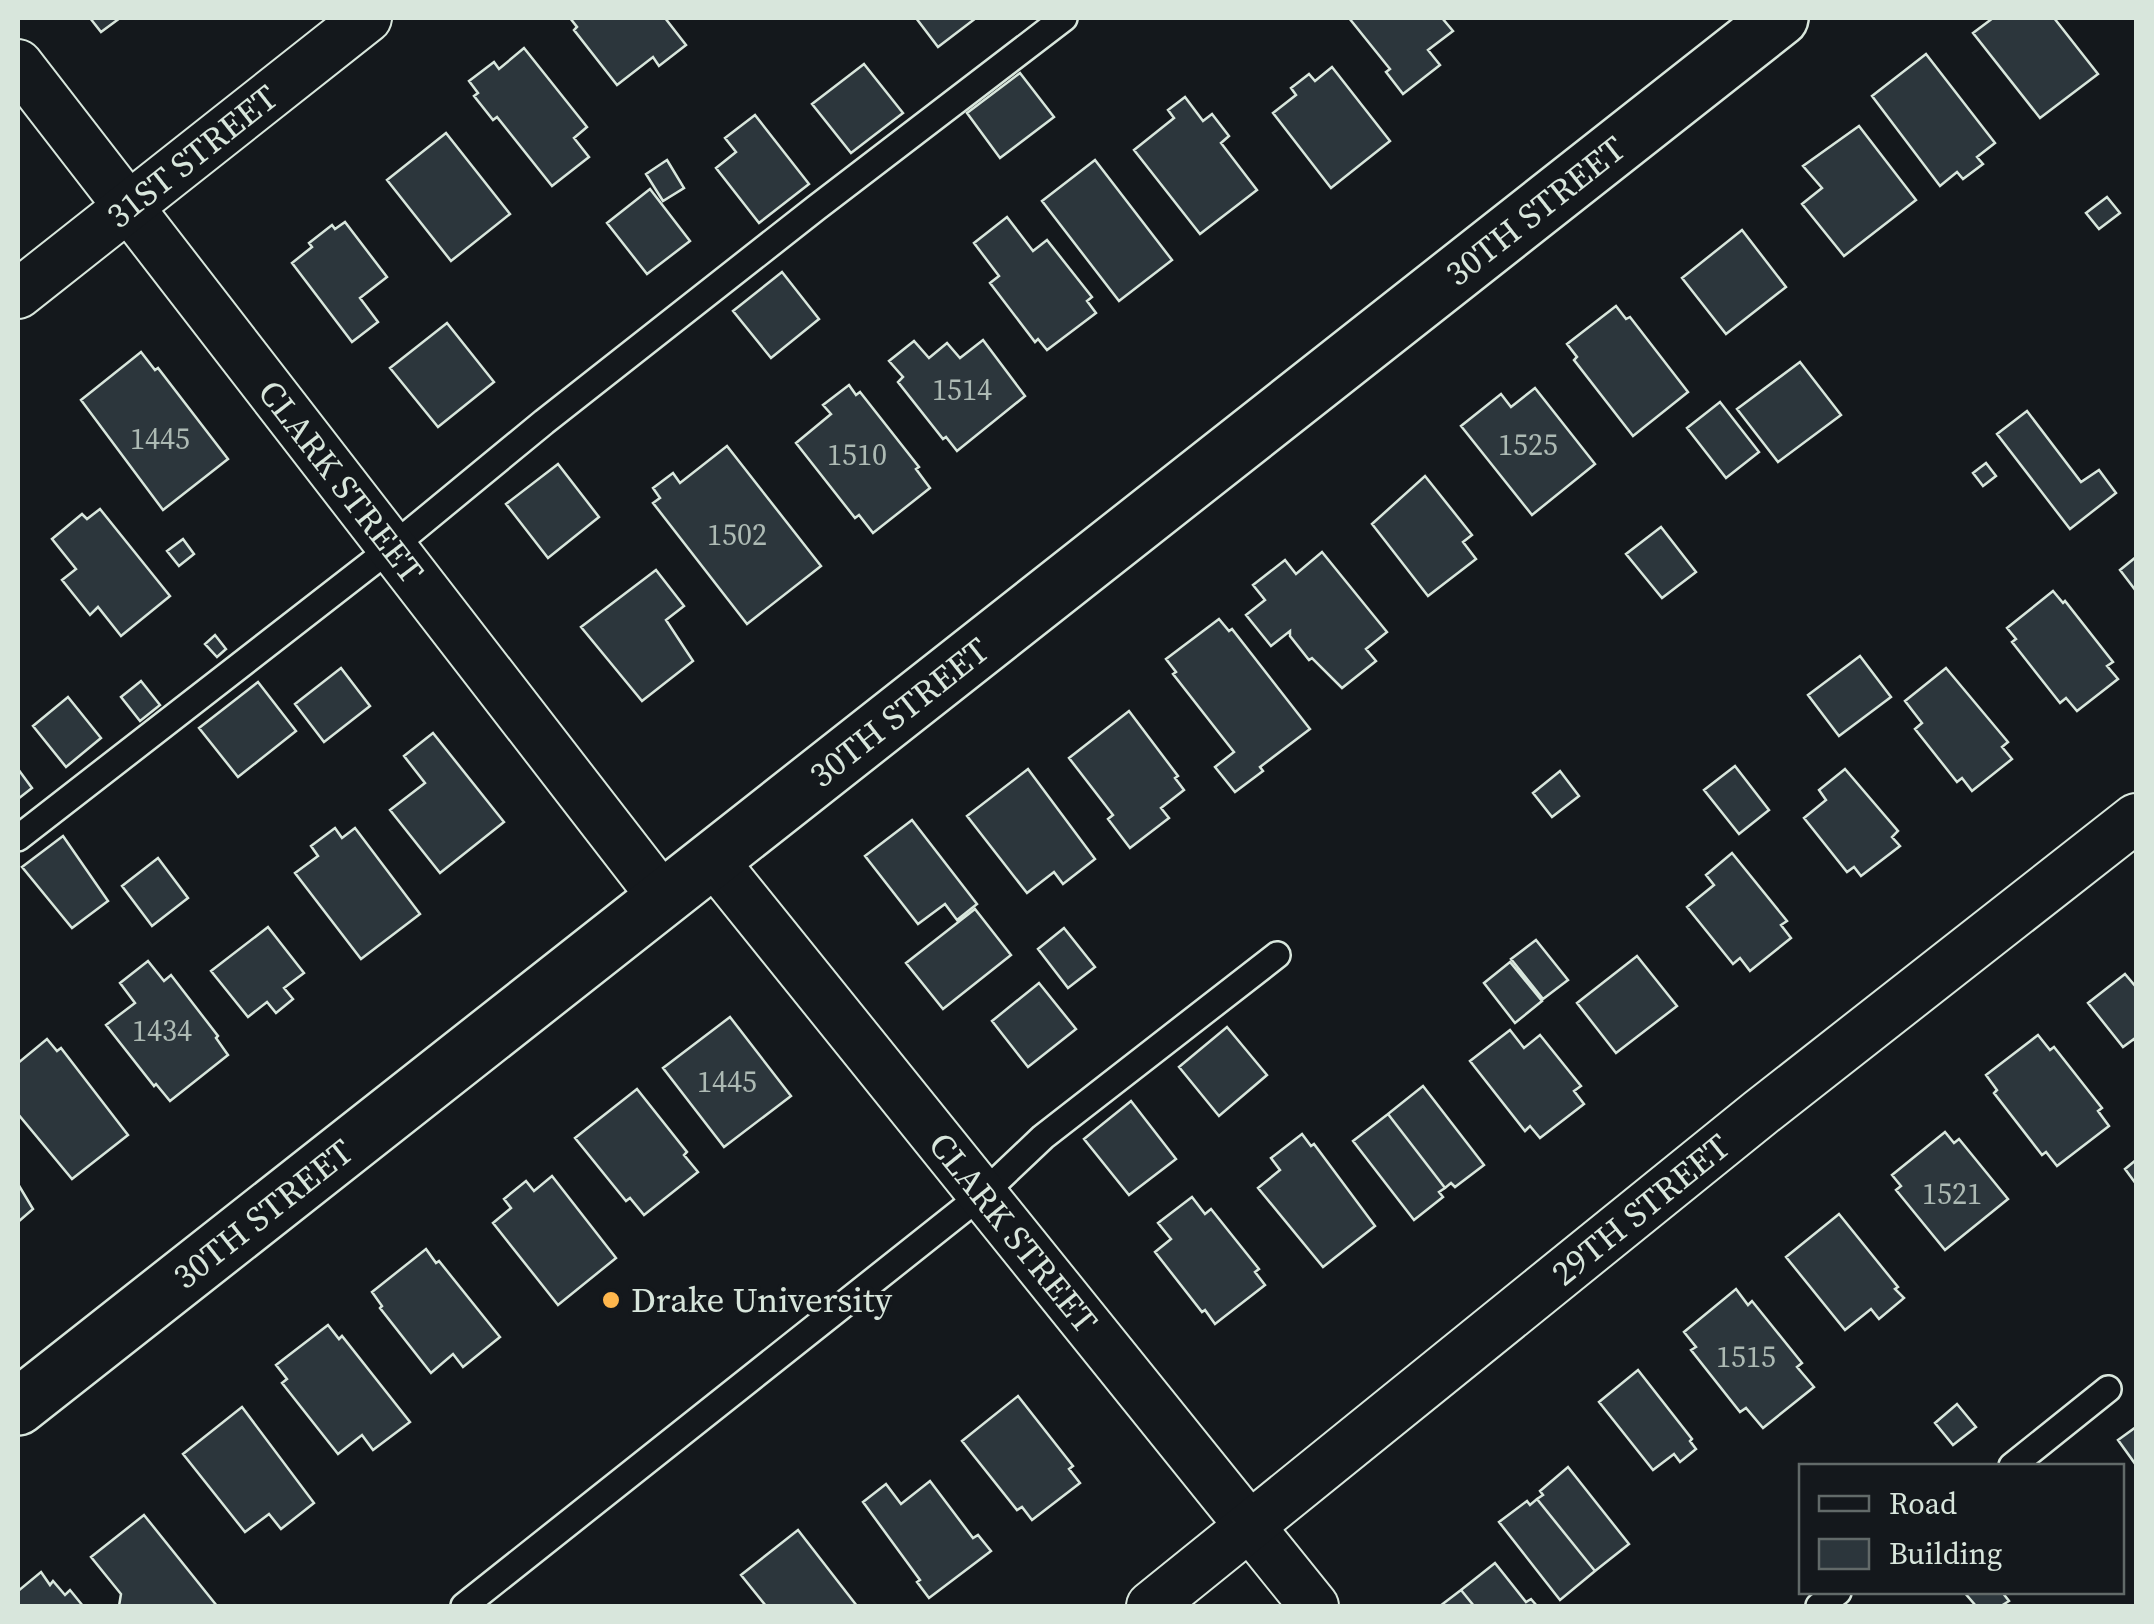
<svg xmlns="http://www.w3.org/2000/svg" width="2154" height="1624" font-family="'Source Serif 4',serif">
<rect width="100%" height="100%" fill="#14181c"/>
<path fill="#2c363c" stroke="#d8e6dc" stroke-width="2.5" d="M 90,18 L 120,18 L 101,32 Z
M 570,18 L 665,18 L 686,45 L 659,66 L 653,57 L 617,85 L 574,30 L 577,27 Z
M 916,18 L 976,18 L 938,47 Z
M 1349,18 L 1442,18 L 1453,31 L 1428,50 L 1440,65 L 1403,94 L 1386,72 L 1390,69 Z
M 1993,18 L 2054,18 L 2098,74 L 2040,118 L 1973,33 Z
M 524,48 L 587,127 L 574,138 L 589,157 L 552,186 L 497,117 L 493,120 L 474,96 L 478,93 L 469,81 L 494,62 L 499,69 Z
M 1926,54 L 1995,143 L 1977,157 L 1983,164 L 1963,179 L 1957,172 L 1940,186 L 1872,96 Z
M 864,64 L 903,113 L 851,153 L 812,104 Z
M 1332,67 L 1390,141 L 1331,188 L 1273,113 L 1296,95 L 1291,88 L 1309,74 L 1315,81 Z
M 1020,73 L 1054,117 L 1000,158 L 967,113 Z
M 1185,97 L 1203,121 L 1212,114 L 1229,136 L 1221,143 L 1257,190 L 1200,234 L 1134,150 L 1174,118 L 1168,110 Z
M 755,115 L 809,184 L 759,223 L 716,168 L 736,152 L 725,138 Z
M 1859,126 L 1916,200 L 1844,256 L 1802,204 L 1822,188 L 1803,166 Z
M 446,133 L 510,214 L 451,261 L 387,180 Z
M 667,160 L 684,188 L 663,201 L 646,174 Z
M 1095,160 L 1172,260 L 1119,301 L 1042,201 Z
M 650,189 L 690,241 L 647,274 L 607,223 Z
M 2107,197 L 2120,213 L 2099,229 L 2086,213 Z
M 1007,217 L 1033,251 L 1047,240 L 1092,297 L 1087,301 L 1096,313 L 1047,350 L 1038,339 L 1035,342 L 990,283 L 999,276 L 974,243 Z
M 345,222 L 387,277 L 360,298 L 378,322 L 352,342 L 292,263 L 312,247 L 309,243 L 332,225 L 335,229 Z
M 1742,230 L 1786,287 L 1726,334 L 1682,278 Z
M 782,272 L 819,319 L 771,358 L 733,311 Z
M 1616,306 L 1626,319 L 1630,317 L 1688,392 L 1633,436 L 1574,360 L 1577,357 L 1567,344 Z
M 447,323 L 494,382 L 438,427 L 390,368 Z
M 983,340 L 1025,396 L 957,451 L 946,437 L 943,439 L 898,382 L 903,377 L 889,361 L 914,341 L 929,358 L 947,343 L 960,358 Z
M 141,352 L 155,370 L 158,368 L 228,459 L 163,510 L 81,400 Z
M 1800,362 L 1841,415 L 1778,462 L 1737,409 Z
M 849,385 L 856,395 L 860,392 L 919,467 L 916,469 L 930,488 L 873,533 L 859,515 L 855,518 L 796,443 L 831,414 L 823,405 Z
M 1535,388 L 1595,464 L 1532,515 L 1461,426 L 1501,394 L 1511,407 Z
M 1720,402 L 1759,452 L 1726,478 L 1687,428 Z
M 2027,411 L 2081,482 L 2099,470 L 2116,493 L 2070,529 L 1997,434 Z
M 727,446 L 821,566 L 747,624 L 653,503 L 660,498 L 653,488 L 673,473 L 680,483 Z
M 1986,463 L 1996,476 L 1983,486 L 1973,473 Z
M 558,464 L 599,517 L 548,558 L 506,504 Z
M 1425,476 L 1472,535 L 1463,542 L 1476,559 L 1428,596 L 1372,524 Z
M 100,509 L 170,596 L 121,636 L 98,607 L 90,615 L 62,580 L 76,569 L 52,539 L 82,514 L 87,519 Z
M 1661,527 L 1696,572 L 1662,598 L 1626,554 Z
M 183,539 L 194,554 L 179,566 L 167,551 Z
M 1322,552 L 1387,632 L 1366,649 L 1376,661 L 1342,688 L 1312,658 L 1309,660 L 1290,636 L 1290,631 L 1271,646 L 1246,615 L 1265,600 L 1253,585 L 1285,560 L 1296,574 Z
M 2136,557 L 2136,591 L 2120,570 Z
M 656,570 L 684,606 L 666,620 L 693,661 L 642,701 L 581,627 Z
M 2053,591 L 2063,603 L 2065,601 L 2113,662 L 2107,666 L 2118,679 L 2077,711 L 2066,698 L 2060,703 L 2012,642 L 2016,639 L 2007,628 Z
M 1219,619 L 1229,631 L 1232,629 L 1310,729 L 1260,767 L 1263,771 L 1235,792 L 1215,767 L 1234,752 L 1173,674 L 1176,672 L 1166,659 Z
M 215,635 L 226,649 L 217,657 L 205,644 Z
M 1860,656 L 1891,697 L 1839,736 L 1808,695 Z
M 341,668 L 370,706 L 324,742 L 295,704 Z
M 1946,668 L 2008,742 L 2002,747 L 2012,759 L 1972,791 L 1962,778 L 1957,782 L 1915,729 L 1922,723 L 1905,701 Z
M 141,681 L 160,705 L 140,721 L 121,697 Z
M 258,682 L 296,731 L 238,777 L 199,728 Z
M 68,697 L 101,738 L 66,767 L 33,726 Z
M 1129,711 L 1178,776 L 1175,778 L 1184,790 L 1161,808 L 1169,818 L 1130,848 L 1108,819 L 1113,815 L 1069,758 Z
M 433,733 L 504,822 L 440,873 L 390,810 L 425,783 L 404,756 Z
M 1735,766 L 1769,810 L 1739,834 L 1704,790 Z
M 18,769 L 32,788 L 18,799 Z
M 1028,769 L 1095,859 L 1063,884 L 1054,872 L 1027,893 L 967,816 Z
M 1845,769 L 1898,831 L 1892,837 L 1900,846 L 1861,876 L 1854,867 L 1847,872 L 1804,818 L 1826,800 L 1819,790 Z
M 1560,771 L 1579,796 L 1552,817 L 1533,793 Z
M 912,820 L 977,904 L 957,920 L 945,904 L 918,924 L 865,856 Z
M 335,828 L 342,838 L 355,828 L 420,914 L 361,959 L 295,873 L 318,856 L 311,846 Z
M 63,836 L 108,901 L 72,928 L 22,867 Z
M 1732,853 L 1787,921 L 1781,925 L 1791,938 L 1750,971 L 1740,958 L 1733,964 L 1687,907 L 1714,885 L 1706,875 Z
M 158,858 L 188,898 L 152,926 L 122,886 Z
M 975,909 L 1011,955 L 943,1009 L 906,963 Z
M 268,927 L 304,973 L 284,988 L 293,999 L 276,1013 L 267,1002 L 248,1017 L 211,971 Z
M 1064,928 L 1095,967 L 1068,988 L 1038,949 Z
M 1536,940 L 1568,980 L 1543,999 L 1511,959 Z
M 1637,956 L 1677,1006 L 1616,1053 L 1577,1003 Z
M 148,961 L 164,981 L 171,975 L 218,1036 L 216,1038 L 228,1055 L 170,1101 L 156,1084 L 154,1086 L 106,1025 L 135,1003 L 120,983 Z
M 1510,962 L 1542,1001 L 1515,1023 L 1484,983 Z
M 2125,974 L 2136,987 L 2136,1043 L 2134,1039 L 2123,1047 L 2088,1003 Z
M 1039,983 L 1076,1029 L 1028,1067 L 992,1021 Z
M 730,1017 L 791,1096 L 724,1147 L 663,1068 Z
M 1227,1027 L 1267,1075 L 1219,1116 L 1179,1067 Z
M 1510,1030 L 1524,1048 L 1540,1035 L 1581,1086 L 1574,1091 L 1584,1104 L 1540,1138 L 1530,1126 L 1525,1131 L 1470,1061 Z
M 2038,1035 L 2050,1050 L 2054,1047 L 2102,1108 L 2098,1111 L 2109,1126 L 2057,1166 L 2046,1152 L 2042,1155 L 1994,1093 L 1997,1090 L 1986,1075 Z
M 47,1039 L 57,1051 L 61,1048 L 128,1135 L 72,1179 L 18,1114 L 18,1063 Z
M 1423,1086 L 1484,1165 L 1455,1187 L 1451,1183 L 1445,1188 L 1388,1114 Z
M 637,1089 L 687,1152 L 684,1155 L 698,1172 L 644,1215 L 630,1198 L 626,1201 L 575,1138 Z
M 1131,1101 L 1176,1159 L 1129,1195 L 1084,1139 Z
M 1388,1114 L 1445,1188 L 1439,1192 L 1443,1197 L 1414,1220 L 1353,1141 Z
M 1945,1132 L 1954,1143 L 1959,1139 L 2008,1199 L 1945,1250 L 1896,1190 L 1901,1186 L 1892,1175 Z
M 1302,1134 L 1311,1146 L 1314,1144 L 1375,1226 L 1323,1267 L 1258,1188 L 1280,1170 L 1271,1158 Z
M 2136,1160 L 2136,1184 L 2125,1169 Z
M 552,1176 L 616,1258 L 558,1305 L 493,1223 L 511,1208 L 504,1199 L 526,1181 L 534,1191 Z
M 18,1184 L 33,1209 L 18,1222 Z
M 1192,1197 L 1205,1214 L 1211,1209 L 1259,1269 L 1255,1272 L 1265,1285 L 1215,1324 L 1205,1310 L 1202,1312 L 1155,1252 L 1171,1239 L 1158,1223 Z
M 1839,1214 L 1898,1287 L 1895,1289 L 1904,1298 L 1879,1319 L 1871,1309 L 1845,1330 L 1786,1257 Z
M 426,1249 L 436,1263 L 439,1261 L 500,1337 L 463,1367 L 453,1354 L 431,1373 L 380,1308 L 382,1306 L 372,1292 Z
M 1736,1289 L 1748,1305 L 1752,1301 L 1802,1363 L 1797,1367 L 1814,1387 L 1763,1428 L 1746,1408 L 1740,1412 L 1691,1350 L 1696,1347 L 1684,1332 Z
M 328,1325 L 339,1339 L 342,1336 L 410,1422 L 373,1450 L 362,1435 L 338,1454 L 282,1383 L 287,1379 L 276,1365 Z
M 1638,1370 L 1692,1439 L 1690,1441 L 1696,1449 L 1680,1462 L 1674,1454 L 1653,1470 L 1599,1402 Z
M 1018,1396 L 1073,1466 L 1069,1469 L 1080,1483 L 1032,1520 L 1022,1507 L 1017,1510 L 962,1441 Z
M 1957,1404 L 1976,1427 L 1953,1445 L 1935,1423 Z
M 242,1407 L 314,1503 L 281,1529 L 269,1514 L 245,1532 L 183,1454 Z
M 2136,1427 L 2136,1465 L 2118,1440 Z
M 1568,1467 L 1629,1544 L 1595,1571 L 1537,1499 L 1543,1495 L 1540,1491 Z
M 930,1481 L 973,1538 L 978,1535 L 991,1551 L 929,1598 L 917,1582 L 920,1580 L 863,1502 L 886,1484 L 901,1504 Z
M 1537,1499 L 1595,1571 L 1560,1600 L 1499,1522 L 1527,1501 L 1530,1505 Z
M 144,1515 L 217,1606 L 119,1606 L 121,1594 L 91,1557 Z
M 798,1530 L 857,1606 L 766,1606 L 741,1575 Z
M 1495,1563 L 1526,1602 L 1531,1599 L 1537,1606 L 1474,1606 L 1461,1590 Z
M 41,1572 L 50,1585 L 53,1581 L 65,1595 L 70,1590 L 83,1606 L 18,1606 L 18,1591 Z
M 1461,1590 L 1474,1606 L 1440,1606 Z
M 1964,1592 L 2002,1592 L 2009,1601 L 2001,1606 L 1976,1606 Z"/>
<g fill="none" stroke-linecap="round" stroke-linejoin="round">
<defs>
<path id="lane" d="M 18,838 L 391,548 L 544,422 L 816,208 L 1064,18
M 2012,1466 L 2108,1389
M 464,1606 L 984,1193 L 1043,1137 L 1277,955
M 1819,1606 L 1838,1592"/>
<g id="street">
<path id="s1" d="M 18,64 L 663,898"/>
<path id="s2" d="M 18,294 L 367,18"/>
<path id="s3" d="M 712,859 L 1314,1606"/>
<path id="s4" d="M 1151,1606 L 1760,1113 L 2136,818"/>
</g>
<g id="secondary">
<path id="s5" d="M 18,1407 L 1780,18"/>
</g>
</defs>
<use href="#lane" stroke="#d8e6dc" stroke-width="30"/>
<use href="#street" stroke="#d8e6dc" stroke-width="52"/>
<use href="#secondary" stroke="#d8e6dc" stroke-width="60"/>
<use href="#lane" stroke="#14181c" stroke-width="25"/>
<use href="#street" stroke="#14181c" stroke-width="48"/>
<use href="#secondary" stroke="#14181c" stroke-width="55"/>
</g>
<circle fill="#ffb74d" stroke="#14181c" stroke-width="4" cx="611" cy="1300" r="10"/>
<g text-anchor="middle" stroke-width="8" stroke-linejoin="round" paint-order="stroke">
<g font-size="30" fill="#adbab4">
<text x="962" y="400">1514</text>
<text x="160" y="449">1445</text>
<text x="1528" y="455">1525</text>
<text x="857" y="465">1510</text>
<text x="737" y="545">1502</text>
<text x="162" y="1041">1434</text>
<text x="727" y="1092">1445</text>
<text x="1952" y="1204">1521</text>
<text x="1746" y="1367">1515</text>
</g>
<g font-size="35" fill="#d8e6dc" stroke="#14181c">
<text dy="12" stroke="none"><textPath href="#s2" startOffset="222">31ST STREET</textPath></text>
<text dy="12" stroke="none"><textPath href="#s5" startOffset="1932">30TH STREET</textPath></text>
<text dy="12" stroke="none"><textPath href="#s1" startOffset="528">CLARK STREET</textPath></text>
<text dy="12" stroke="none"><textPath href="#s5" startOffset="1122">30TH STREET</textPath></text>
<text dy="12" stroke="none"><textPath href="#s4" startOffset="630">29TH STREET</textPath></text>
<text dy="12" stroke="none"><textPath href="#s5" startOffset="312">30TH STREET</textPath></text>
<text dy="12" stroke="none"><textPath href="#s3" startOffset="480">CLARK STREET</textPath></text>
</g>
<g font-size="35" fill="#d8e6dc" stroke="#14181c" text-anchor="start">
<text x="631" y="1312">Drake University</text>
</g>
</g>
<rect width="2154" height="1624" fill="none" stroke="#d8e6dc" stroke-width="40"/>
<rect x="1799" y="1464" width="325" height="130" fill="#14181c" stroke="#626a69" stroke-width="2.5"/>
<rect x="1819" y="1496" width="50" height="15" fill="#14181c" stroke="#626a69" stroke-width="2.5"/>
<text x="1889" y="1514" font-size="30" fill="#d8e6dc">Road</text>
<rect x="1819" y="1539" width="50" height="30" fill="#2c363c" stroke="#626a69" stroke-width="2.5"/>
<text x="1889" y="1564" font-size="30" fill="#d8e6dc">Building</text>
</svg>
